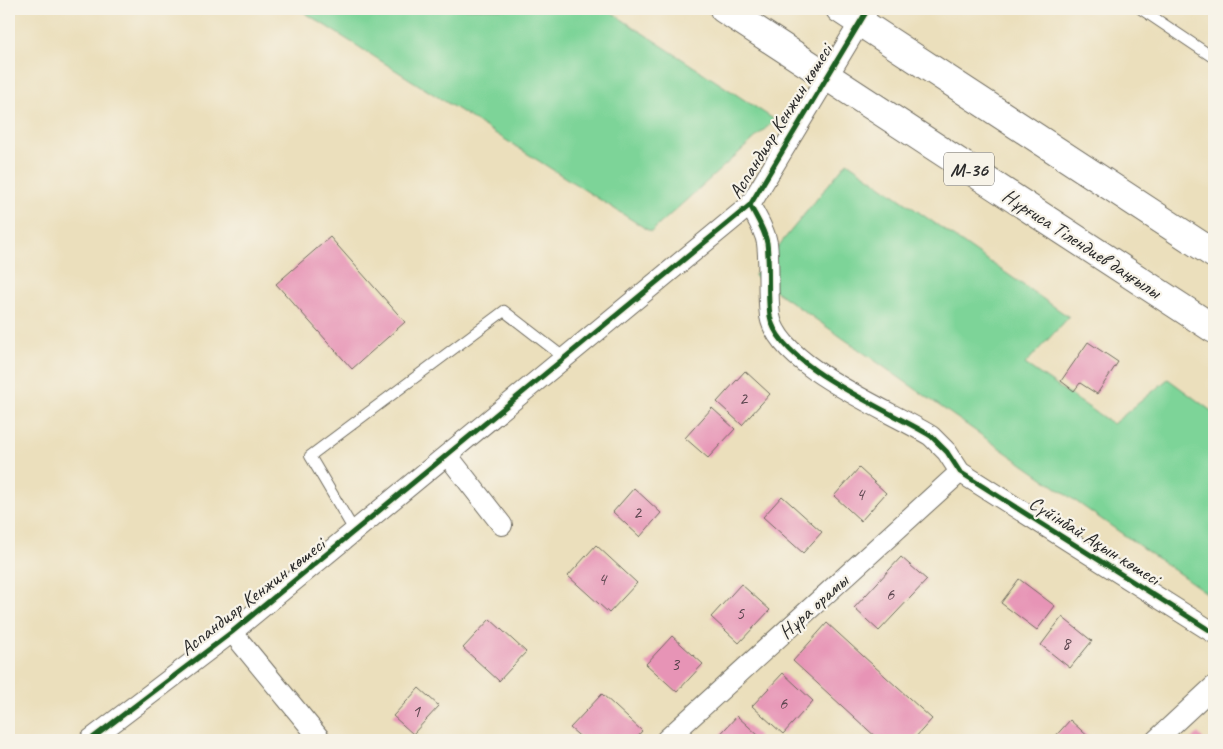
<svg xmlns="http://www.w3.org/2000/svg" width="1223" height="749" font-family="Caveat,sans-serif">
<rect width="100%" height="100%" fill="#f7f3e8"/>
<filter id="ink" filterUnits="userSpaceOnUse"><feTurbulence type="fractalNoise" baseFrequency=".02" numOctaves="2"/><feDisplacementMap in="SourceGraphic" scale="10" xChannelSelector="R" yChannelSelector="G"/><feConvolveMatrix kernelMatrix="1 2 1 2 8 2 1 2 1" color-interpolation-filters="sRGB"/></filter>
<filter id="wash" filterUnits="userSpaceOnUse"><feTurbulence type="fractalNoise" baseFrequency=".0096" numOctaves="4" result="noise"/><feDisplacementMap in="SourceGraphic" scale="20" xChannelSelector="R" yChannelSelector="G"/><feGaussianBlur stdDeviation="1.12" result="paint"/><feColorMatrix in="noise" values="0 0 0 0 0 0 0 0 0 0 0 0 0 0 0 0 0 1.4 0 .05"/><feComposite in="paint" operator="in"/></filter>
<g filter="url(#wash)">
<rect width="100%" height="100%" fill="#ebdfbc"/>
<path fill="#7dd498" stroke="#548062" d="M 299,9 L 606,9 L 775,120 L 651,232 Z
M 847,162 L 1069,317 L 1025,364 L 1113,424 L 1168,379 L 1214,413 L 1214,598 L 754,276 Z"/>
<g id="blocks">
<path fill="#e794b6" d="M 330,237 L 405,322 L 352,369 L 276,284 Z
M 1088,342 L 1118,362 L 1097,394 L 1080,383 L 1074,391 L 1061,381 Z
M 745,371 L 770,394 L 742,425 L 717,402 Z
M 712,408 L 735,429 L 708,458 L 685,438 Z
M 859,468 L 886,493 L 861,521 L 834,496 Z
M 634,488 L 661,513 L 640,537 L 613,512 Z
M 782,496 L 822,532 L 803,553 L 763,517 Z
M 596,545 L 637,583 L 609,613 L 568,576 Z
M 901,557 L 927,580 L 879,631 L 854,608 Z
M 1019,579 L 1055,606 L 1037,630 L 1001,603 Z
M 741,584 L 770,610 L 739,643 L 711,617 Z
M 1062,617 L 1092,641 L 1070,668 L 1041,645 Z
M 490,619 L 526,652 L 499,681 L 463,648 Z
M 827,623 L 932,719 L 913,740 L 879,740 L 793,661 Z
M 672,636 L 703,664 L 677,692 L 646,664 Z
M 783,673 L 813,701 L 783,734 L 752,706 Z
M 419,688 L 439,706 L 413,734 L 393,716 Z
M 602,694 L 642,731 L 634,740 L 584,740 L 570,728 Z
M 737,716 L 759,736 L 755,740 L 715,740 Z
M 1070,720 L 1092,740 L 1052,740 Z
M 1198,733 L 1204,740 L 1190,740 Z"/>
</g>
</g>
<g filter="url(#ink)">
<use href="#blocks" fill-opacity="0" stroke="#6e6a5e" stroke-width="1"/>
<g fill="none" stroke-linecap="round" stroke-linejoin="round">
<defs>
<path id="lane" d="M 1141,9 L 1214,58
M 355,532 L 310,456 L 504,311 L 566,359"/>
<path id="street" d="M 750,205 C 756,217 765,230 767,243 C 770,267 767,292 770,316 C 778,366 889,410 931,436 L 947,452 L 960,472 L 1214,633
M 448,456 L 502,525
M 232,632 L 321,740
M 90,740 L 232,632 L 750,205 L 868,9
M 666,740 L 960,472
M 1156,740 L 1214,686"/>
<path id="primary" d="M 724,9 L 1214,329
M 840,9 L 1214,254"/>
</defs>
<use href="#lane" stroke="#6e6a5e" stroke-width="12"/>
<use href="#street" stroke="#6e6a5e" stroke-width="22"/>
<use href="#primary" stroke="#6e6a5e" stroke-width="30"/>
<use href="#lane" stroke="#fff" stroke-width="10"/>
<use href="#street" stroke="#fff" stroke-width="20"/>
<use href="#primary" stroke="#fff" stroke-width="28"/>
<defs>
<path id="cycleway" d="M 750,205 C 756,217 765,230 767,243 C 770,267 767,292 770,316 C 778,366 889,410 931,436 L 947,452 L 960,472 L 1214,633
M 90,740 L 232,632 L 750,205 L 868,9"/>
</defs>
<use href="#cycleway" stroke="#f7f3e8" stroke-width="8"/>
<use href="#cycleway" stroke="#1b5e20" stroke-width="5"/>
</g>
</g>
<g text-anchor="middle" stroke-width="4.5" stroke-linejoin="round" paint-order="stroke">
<g font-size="18" fill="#5a454e">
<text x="743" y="404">2</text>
<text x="860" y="500">4</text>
<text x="637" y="518">2</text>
<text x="602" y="585">4</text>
<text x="890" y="600">6</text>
<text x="740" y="619">5</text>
<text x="1066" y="649">8</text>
<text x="675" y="670">3</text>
<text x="783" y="709">6</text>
<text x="416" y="717">1</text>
</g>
<rect fill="#f7f3e8" stroke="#686764" stroke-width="1" x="944" y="152.5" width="50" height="33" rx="4"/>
<g font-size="19" font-weight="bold" fill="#2b2b2b">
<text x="969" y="176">M-36</text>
</g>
<g font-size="20" fill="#2b2b2b" stroke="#f7f3e8">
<text transform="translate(780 121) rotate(-58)" y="7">Аспандияр Кенжин көшесі</text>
<text transform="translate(1082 243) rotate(33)" y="7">Нұрғиса Тілендиев даңғылы</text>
<text transform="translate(1095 540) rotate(32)" y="7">Сүйінбай Ақын көшесі</text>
<text transform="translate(252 596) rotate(-38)" y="7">Аспандияр Кенжин көшесі</text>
<text transform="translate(813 606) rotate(-42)" y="7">Нұра орамы</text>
</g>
</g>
<rect width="1223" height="749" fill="none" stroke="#f7f3e8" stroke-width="30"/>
</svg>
